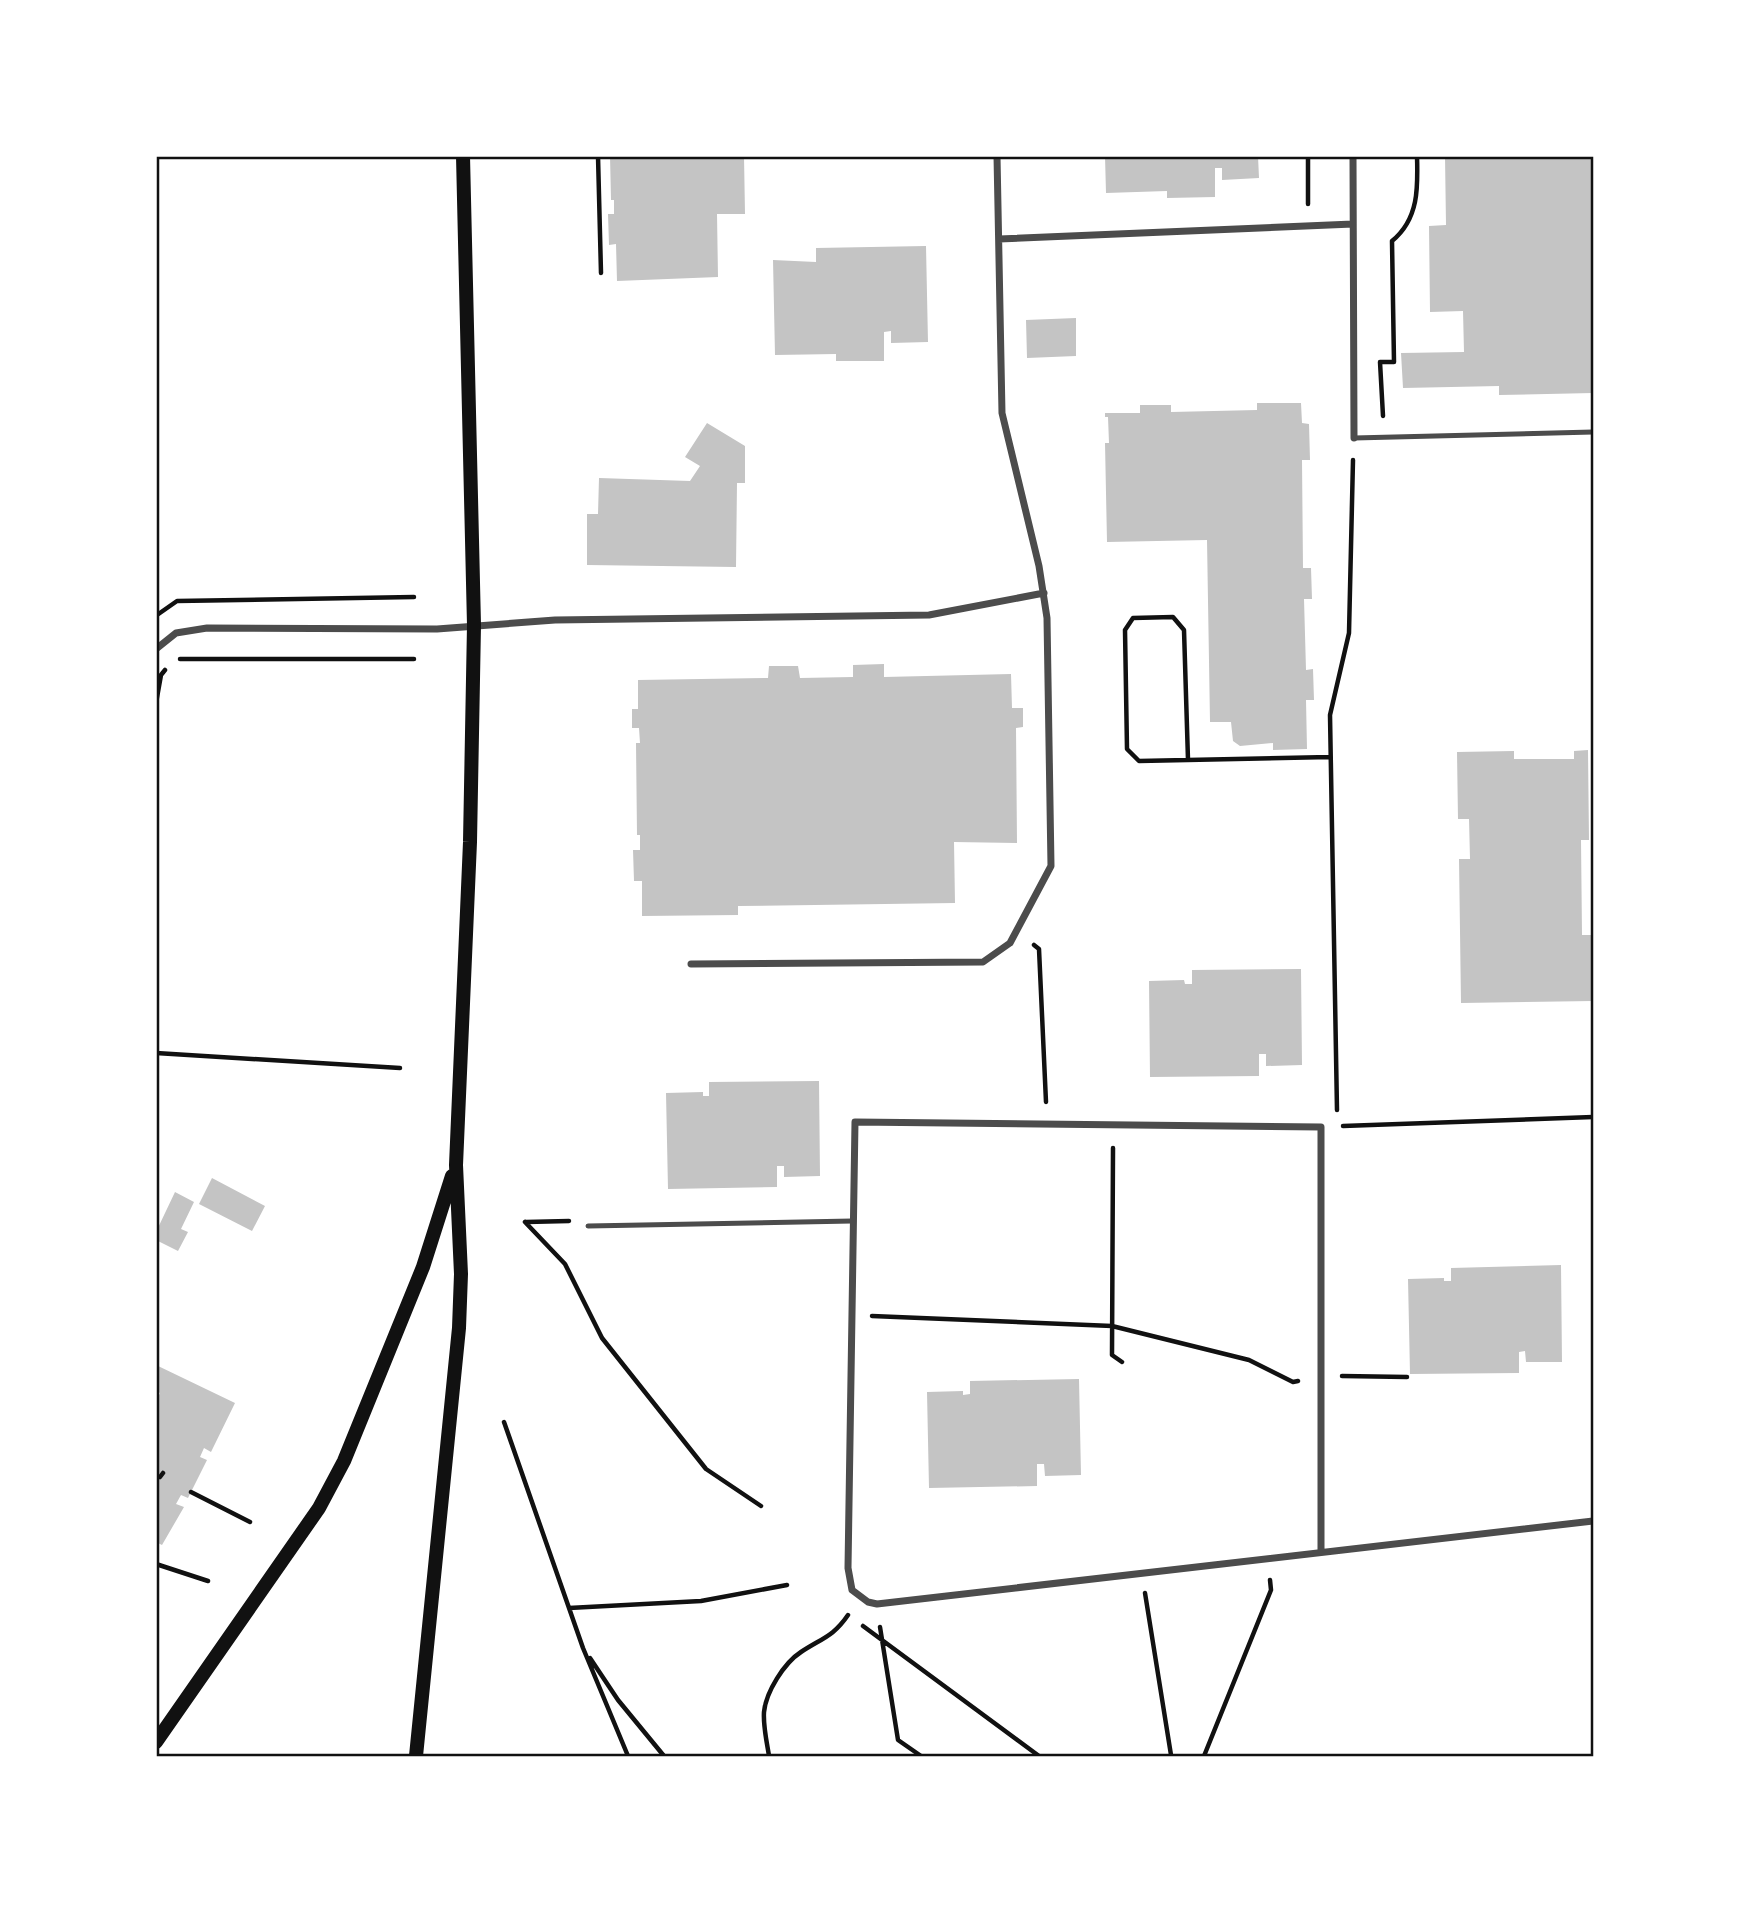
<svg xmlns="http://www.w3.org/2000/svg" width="1749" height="1912" font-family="'Archivo Narrow',sans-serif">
<rect width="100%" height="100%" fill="#fff"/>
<path fill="#c4c4c4" d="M 610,156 L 744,156 L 745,214 L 717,214 L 718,277 L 617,281 L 616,244 L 609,245 L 608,214 L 614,214 L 614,200 L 611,200 Z
M 1105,156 L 1258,156 L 1259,178 L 1222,180 L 1222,168 L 1215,168 L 1215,197 L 1167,198 L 1167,191 L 1106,193 Z
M 1445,156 L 1593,156 L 1593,393 L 1499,395 L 1499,386 L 1403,388 L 1401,353 L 1464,352 L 1463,311 L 1430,312 L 1429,226 L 1446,225 Z
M 926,246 L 928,342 L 891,343 L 891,331 L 884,332 L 884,361 L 836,361 L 836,354 L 775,355 L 773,260 L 816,262 L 816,248 Z
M 1076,318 L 1076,356 L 1027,358 L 1026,320 Z
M 1257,403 L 1301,403 L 1302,423 L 1309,424 L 1310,460 L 1302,460 L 1303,568 L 1311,568 L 1312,599 L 1304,599 L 1306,670 L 1313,669 L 1314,700 L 1306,700 L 1307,749 L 1273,750 L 1273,743 L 1240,746 L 1233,741 L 1231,722 L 1210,722 L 1207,540 L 1107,542 L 1105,443 L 1109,443 L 1108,417 L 1105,417 L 1105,413 L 1140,413 L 1140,405 L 1171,405 L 1171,412 L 1257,410 Z
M 707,423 L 745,446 L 745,483 L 737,483 L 736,567 L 587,565 L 587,514 L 598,514 L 599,478 L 690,481 L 700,466 L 685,457 Z
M 884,664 L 884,677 L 1011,674 L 1012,708 L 1023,708 L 1023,727 L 1016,728 L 1017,843 L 954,842 L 955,903 L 738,906 L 738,915 L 642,916 L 642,881 L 634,881 L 633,850 L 640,850 L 640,835 L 637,835 L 636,743 L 640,743 L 639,728 L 632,728 L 632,709 L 638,709 L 638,680 L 768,678 L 769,666 L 798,666 L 800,678 L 853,677 L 853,665 Z
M 1588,750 L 1589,840 L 1581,840 L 1582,935 L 1593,935 L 1593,1001 L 1461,1003 L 1459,859 L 1470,859 L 1469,819 L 1458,819 L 1457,752 L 1514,751 L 1514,759 L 1574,759 L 1574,751 Z
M 1301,969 L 1302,1065 L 1266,1066 L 1266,1054 L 1259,1054 L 1259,1076 L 1150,1077 L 1149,981 L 1184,980 L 1185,984 L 1192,984 L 1192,970 Z
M 819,1081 L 820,1176 L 784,1177 L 784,1166 L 777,1166 L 777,1187 L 668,1189 L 666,1093 L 703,1092 L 703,1096 L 709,1096 L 709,1082 Z
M 212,1178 L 265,1206 L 252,1231 L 199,1204 Z
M 175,1192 L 194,1202 L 181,1229 L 188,1232 L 178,1251 L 156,1240 L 156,1232 Z
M 1561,1265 L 1562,1362 L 1526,1362 L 1525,1351 L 1519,1352 L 1519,1373 L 1410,1374 L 1408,1279 L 1444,1278 L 1444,1281 L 1451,1281 L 1451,1268 Z
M 156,1365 L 235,1403 L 211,1452 L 204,1448 L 200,1457 L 207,1460 L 188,1498 L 181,1495 L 176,1504 L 184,1507 L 162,1545 L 156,1542 L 156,1402 L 160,1393 L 156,1391 Z
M 1079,1379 L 1081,1475 L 1045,1476 L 1044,1464 L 1037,1464 L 1037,1486 L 929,1488 L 927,1392 L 963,1391 L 963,1395 L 970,1394 L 970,1381 Z"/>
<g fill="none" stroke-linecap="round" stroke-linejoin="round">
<path stroke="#111" stroke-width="4.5" d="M 598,156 L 601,273
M 1308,204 L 1308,156
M 1383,416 L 1380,362 L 1394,362 L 1392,241 C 1419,219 1418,187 1417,156
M 157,615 L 177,601 L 414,597
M 180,659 L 414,659
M 156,703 L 161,675 L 165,670
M 1188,760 L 1184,630 L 1173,617 L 1133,618 L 1125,630 L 1127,749 L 1139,761 L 1330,757
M 1034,945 L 1039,949 L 1046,1102
M 156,1053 L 400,1068
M 1337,1110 L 1330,715 L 1349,633 L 1353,460
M 1343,1126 L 1593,1117
M 1113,1148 L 1112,1355 L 1122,1362
M 525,1222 L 565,1264 L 602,1338 L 706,1469 L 761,1506
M 526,1222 L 569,1221
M 872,1316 L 1112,1326 L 1249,1360 L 1293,1382 L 1298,1381
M 1342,1376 L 1407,1377
M 504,1422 L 583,1648 L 628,1756
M 160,1477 L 163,1473
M 191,1492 L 250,1522
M 156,1564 L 208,1581
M 1145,1593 L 1171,1755
M 569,1608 L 701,1601 L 787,1585
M 863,1626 L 1039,1756
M 880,1627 L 898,1740 L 921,1756
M 590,1658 L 618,1700 L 664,1756
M 769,1756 C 767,1743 763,1726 764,1712 C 766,1692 784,1663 801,1652 C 822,1638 833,1637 848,1615
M 1204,1756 L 1271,1590 L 1270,1580"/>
<path stroke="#4c4c4c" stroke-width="5" d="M 1354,438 L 1593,432
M 588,1226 L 852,1221"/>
<path stroke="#4c4c4c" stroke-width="7" d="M 1353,156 L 1354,438
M 999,239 L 1353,224
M 156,649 L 176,633 L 207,628 L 437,629 L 555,620 L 929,615 L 1044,593
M 691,964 L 983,962 L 1010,943 L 1051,866 L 1047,618 L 1039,566 L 1002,413 L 997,156
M 1321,1551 L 1321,1127 L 855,1122 L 848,1568 L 852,1590 L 868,1602 L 877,1604 L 1593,1521"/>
<path stroke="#111" stroke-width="14" d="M 156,1742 L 319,1508 L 344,1461 L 423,1267 L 452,1176
M 416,1756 L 459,1328 L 461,1274 L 456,1165 L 470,842 L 474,625 L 463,156"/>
</g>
<rect width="1749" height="1912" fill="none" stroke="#ffffff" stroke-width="315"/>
<rect x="158" y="158" width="1434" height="1597" fill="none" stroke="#111" stroke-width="2.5"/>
</svg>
